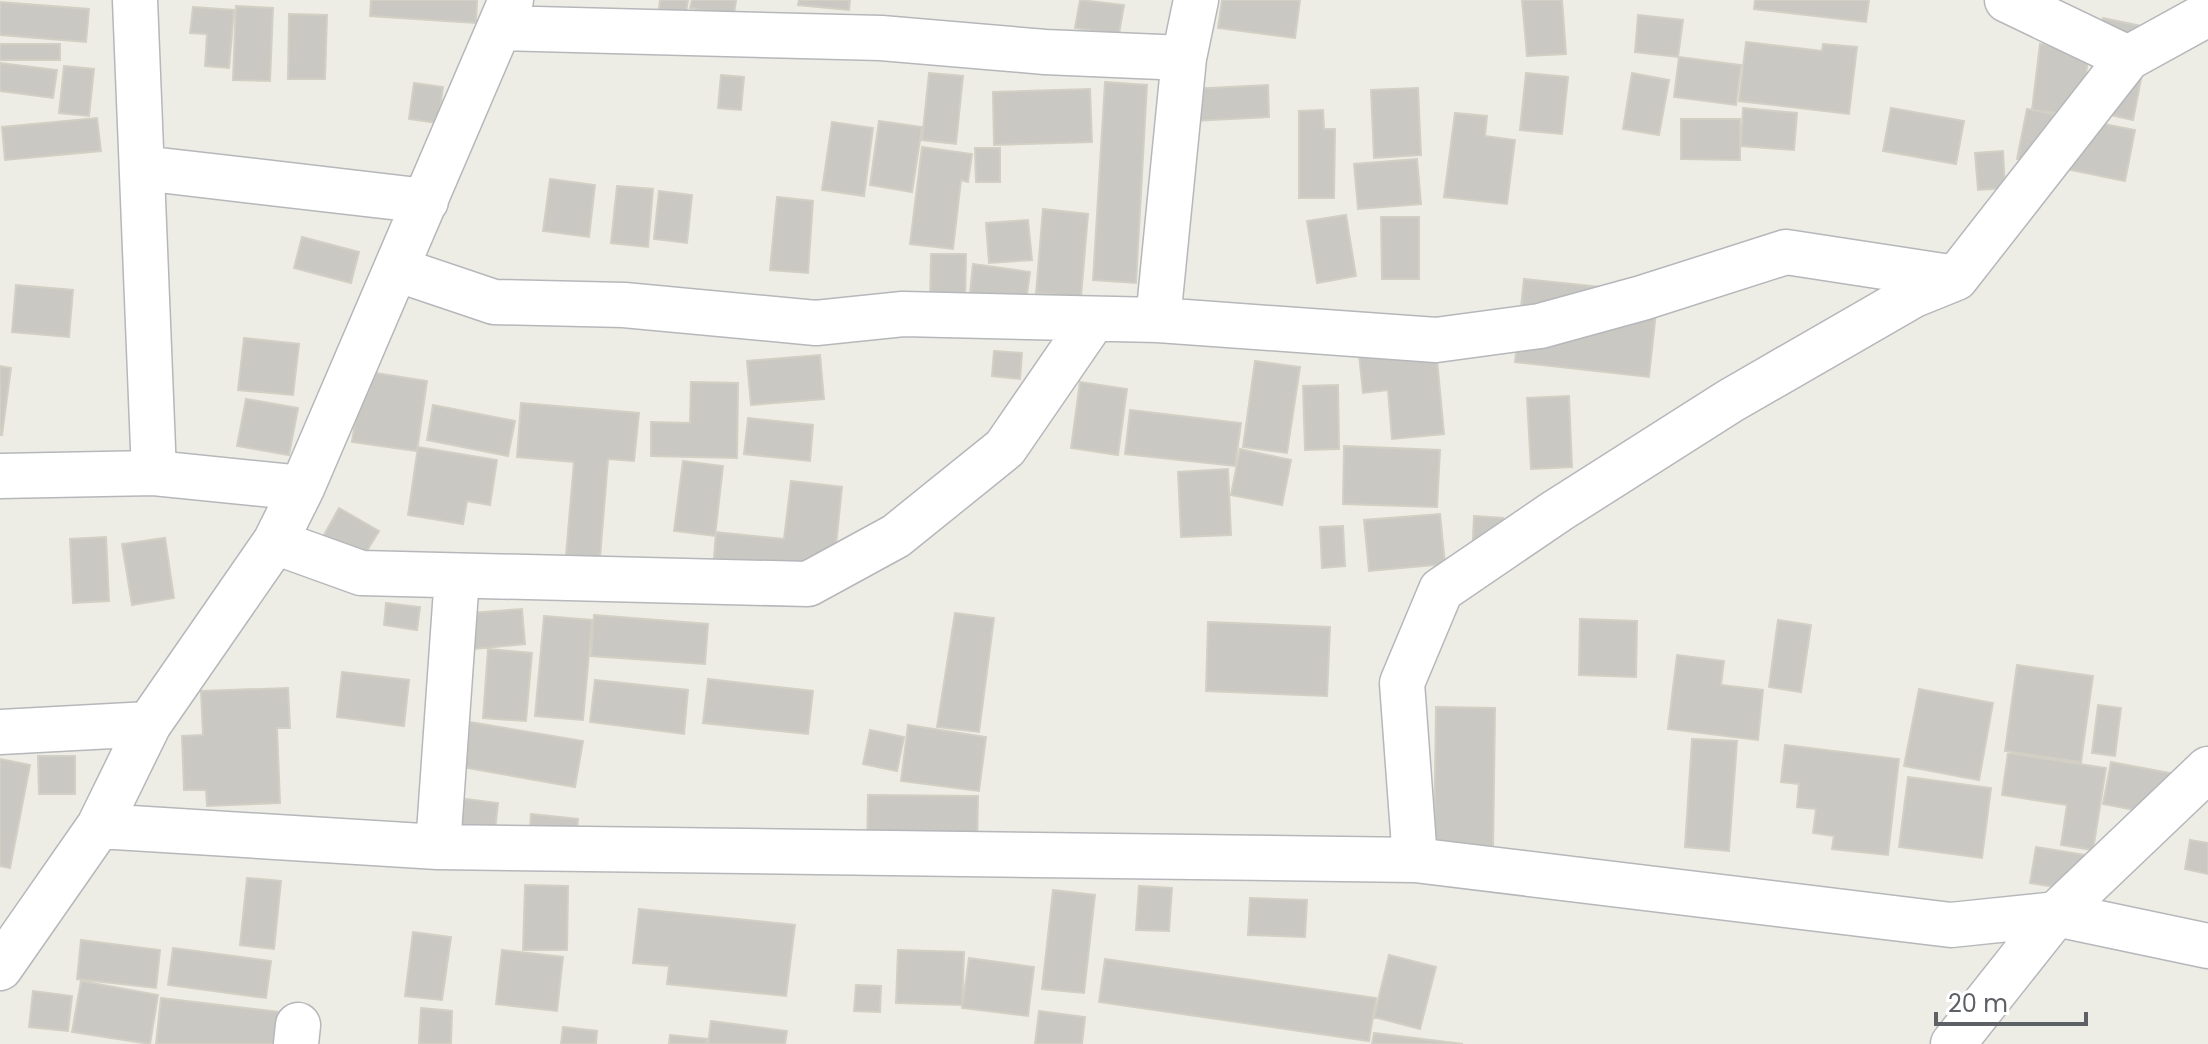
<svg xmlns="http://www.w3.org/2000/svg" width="2208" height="1044" font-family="Poppins,sans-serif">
<rect width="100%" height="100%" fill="#eeede5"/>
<path fill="#cac8c2" stroke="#d2cfc4" stroke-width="2" d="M 371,0 L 477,0 L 476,23 L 370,16 Z
M 660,0 L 688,0 L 686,12 L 659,9 Z
M 692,0 L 736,0 L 734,15 L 690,8 Z
M 799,0 L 850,0 L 849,10 L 798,5 Z
M 1080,0 L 1124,5 L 1119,34 L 1075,28 Z
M 1222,0 L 1300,0 L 1295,38 L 1218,28 Z
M 1522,0 L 1562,0 L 1566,54 L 1527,56 Z
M 1755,0 L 1869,0 L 1866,22 L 1754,9 Z
M 0,2 L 89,9 L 86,42 L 0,35 Z
M 236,6 L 273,8 L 270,81 L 233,80 Z
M 193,7 L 234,10 L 229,68 L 205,66 L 207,34 L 190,33 Z
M 289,14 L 327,15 L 325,79 L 288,79 Z
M 1638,15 L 1683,20 L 1678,57 L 1635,52 Z
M 2103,18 L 2151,28 L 2133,120 L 2083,109 Z
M 1746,42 L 1822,51 L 1823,44 L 1857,47 L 1849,114 L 1739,101 Z
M 0,44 L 60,44 L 60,60 L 0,60 Z
M 2040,44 L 2089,50 L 2081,116 L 2032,110 Z
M 1679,57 L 1741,65 L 1736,105 L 1674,97 Z
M 0,63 L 57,70 L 53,98 L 0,91 Z
M 64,66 L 94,69 L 89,116 L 59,113 Z
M 929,73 L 963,76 L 956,144 L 922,140 Z
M 1526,73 L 1568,77 L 1562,134 L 1520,130 Z
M 1632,73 L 1669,80 L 1659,135 L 1623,129 Z
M 721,75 L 744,77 L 741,110 L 718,108 Z
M 1105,82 L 1147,85 L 1136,283 L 1093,280 Z
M 414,83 L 443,87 L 438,123 L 409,119 Z
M 1268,85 L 1269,117 L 1192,121 L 1190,89 Z
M 1418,88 L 1421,155 L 1374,158 L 1371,90 Z
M 1090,89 L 1092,142 L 994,145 L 993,92 Z
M 1743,108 L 1797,113 L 1794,150 L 1741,146 Z
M 1891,108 L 1964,121 L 1956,164 L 1883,151 Z
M 2027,109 L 2135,130 L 2125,181 L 2017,159 Z
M 1323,110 L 1324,129 L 1335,129 L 1334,198 L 1299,198 L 1299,111 Z
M 1455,113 L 1487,116 L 1485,136 L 1515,140 L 1507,204 L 1444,197 Z
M 97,118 L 101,151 L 5,160 L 2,127 Z
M 1681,119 L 1740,119 L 1740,160 L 1681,159 Z
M 879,121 L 922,127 L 912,192 L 870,185 Z
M 832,122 L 873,128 L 864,196 L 822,190 Z
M 922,147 L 972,154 L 968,182 L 961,180 L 953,249 L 910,244 Z
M 975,148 L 1000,148 L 1000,182 L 976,182 Z
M 2003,151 L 2005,188 L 1978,190 L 1975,153 Z
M 1417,159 L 1421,204 L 1358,209 L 1354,164 Z
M 550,179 L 595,185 L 589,237 L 543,231 Z
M 617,186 L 653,189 L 648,247 L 611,243 Z
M 659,191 L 692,195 L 687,243 L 654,239 Z
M 777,197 L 813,201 L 808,273 L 770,270 Z
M 1043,209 L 1088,214 L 1081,297 L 1036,293 Z
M 1346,215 L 1356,276 L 1317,283 L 1307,221 Z
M 1381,217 L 1419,217 L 1419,279 L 1382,279 Z
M 1028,220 L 1032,260 L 989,263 L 986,223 Z
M 302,237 L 359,252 L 351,283 L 294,268 Z
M 931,254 L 966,254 L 965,304 L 930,303 Z
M 973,264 L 1030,272 L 1025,309 L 969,302 Z
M 1524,279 L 1658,293 L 1649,377 L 1515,362 Z
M 16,285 L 73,290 L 69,337 L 12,332 Z
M 244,338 L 299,344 L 293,395 L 238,390 Z
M 1436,349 L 1444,434 L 1392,439 L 1388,390 L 1363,393 L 1359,355 Z
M 994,351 L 1022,353 L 1020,379 L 992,376 Z
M 820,355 L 824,399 L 751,405 L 747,361 Z
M 1255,361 L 1300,367 L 1287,453 L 1243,447 Z
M 0,366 L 11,368 L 2,435 L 0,435 Z
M 363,371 L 427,381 L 417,451 L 352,442 Z
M 691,382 L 738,383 L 737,458 L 651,456 L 651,422 L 690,423 Z
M 1080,382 L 1127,389 L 1118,455 L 1071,448 Z
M 1338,385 L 1339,449 L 1305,450 L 1303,386 Z
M 1569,396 L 1572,467 L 1531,469 L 1527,398 Z
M 246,399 L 298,408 L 289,455 L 237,446 Z
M 521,403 L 639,413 L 634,461 L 608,459 L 600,558 L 566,555 L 574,462 L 517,457 Z
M 433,405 L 515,421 L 508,456 L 427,440 Z
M 1130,410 L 1241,423 L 1235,466 L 1125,454 Z
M 748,418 L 813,425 L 810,461 L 744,454 Z
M 1344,446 L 1440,450 L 1437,507 L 1343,504 Z
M 418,447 L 497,460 L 490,505 L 467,501 L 463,524 L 408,515 Z
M 1240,449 L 1291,460 L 1282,505 L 1231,495 Z
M 683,461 L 723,466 L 715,536 L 674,531 Z
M 1228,469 L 1231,535 L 1181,537 L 1178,472 Z
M 791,481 L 842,487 L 832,583 L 713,570 L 716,532 L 784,539 Z
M 339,508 L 379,531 L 359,564 L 320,542 Z
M 1440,514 L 1445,564 L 1369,571 L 1364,520 Z
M 1474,516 L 1503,518 L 1501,560 L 1472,558 Z
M 1343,526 L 1345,566 L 1322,568 L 1320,527 Z
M 106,537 L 109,601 L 73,603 L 70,539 Z
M 165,538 L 174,598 L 132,605 L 122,544 Z
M 386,603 L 420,607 L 417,630 L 384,625 Z
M 522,609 L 525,644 L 474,649 L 471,613 Z
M 955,613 L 994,618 L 979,732 L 937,727 Z
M 594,615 L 708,624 L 705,664 L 591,656 Z
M 544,616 L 592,620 L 583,720 L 535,716 Z
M 1580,619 L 1637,621 L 1636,677 L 1579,675 Z
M 1778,620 L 1811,625 L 1801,692 L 1769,687 Z
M 1208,622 L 1330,627 L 1327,696 L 1206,691 Z
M 488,649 L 532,653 L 526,721 L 483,718 Z
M 1677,655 L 1724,661 L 1721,685 L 1763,690 L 1758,740 L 1668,729 Z
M 2017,665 L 2093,676 L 2081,762 L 2005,751 Z
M 342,672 L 409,680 L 404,726 L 337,717 Z
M 708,679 L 813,691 L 808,734 L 703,723 Z
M 595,680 L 688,690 L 684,734 L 590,722 Z
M 288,688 L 290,728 L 277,728 L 280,803 L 207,806 L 206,790 L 184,790 L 182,736 L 203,735 L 201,691 Z
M 1919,689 L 1993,703 L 1979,780 L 1904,766 Z
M 2098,705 L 2121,708 L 2115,756 L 2092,753 Z
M 1436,707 L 1495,708 L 1493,851 L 1434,850 Z
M 464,721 L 583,741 L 575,787 L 456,766 Z
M 908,725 L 986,737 L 979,791 L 901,781 Z
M 870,730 L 904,737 L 897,771 L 863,764 Z
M 1692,739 L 1737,741 L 1729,851 L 1685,847 Z
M 1785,745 L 1899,759 L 1888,855 L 1832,849 L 1834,836 L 1813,833 L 1816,809 L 1797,807 L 1799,784 L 1781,782 Z
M 2008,753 L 2106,768 L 2093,850 L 2061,845 L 2067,805 L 2002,795 Z
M 38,756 L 75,756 L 75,794 L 39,794 Z
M 0,759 L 30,765 L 10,868 L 0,866 Z
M 2111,762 L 2170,773 L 2161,815 L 2103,804 Z
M 1908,777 L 1991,788 L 1982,858 L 1899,847 Z
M 868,795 L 978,796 L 977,849 L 867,848 Z
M 458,798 L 498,803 L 494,840 L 453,835 Z
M 531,814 L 578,819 L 576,844 L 529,840 Z
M 2190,840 L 2208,843 L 2208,874 L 2185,869 Z
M 2036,847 L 2092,856 L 2086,892 L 2030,883 Z
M 247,878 L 281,881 L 274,949 L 240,945 Z
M 525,885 L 568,886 L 567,950 L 523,950 Z
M 1139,886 L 1172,888 L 1169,931 L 1136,930 Z
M 1053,890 L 1095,895 L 1084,993 L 1042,989 Z
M 1250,898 L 1307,900 L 1305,937 L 1248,935 Z
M 639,909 L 795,925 L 786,996 L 667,984 L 669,966 L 633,963 Z
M 413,932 L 451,937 L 442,1000 L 405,996 Z
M 81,940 L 160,950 L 156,988 L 77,979 Z
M 173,948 L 271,961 L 266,998 L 168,985 Z
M 502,950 L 563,957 L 557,1011 L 496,1004 Z
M 898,950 L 964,952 L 962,1005 L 896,1003 Z
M 1389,955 L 1436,967 L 1420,1029 L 1374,1017 Z
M 969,958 L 1034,967 L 1028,1016 L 962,1008 Z
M 1105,959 L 1376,998 L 1369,1041 L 1099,1002 Z
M 81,981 L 158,995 L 150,1044 L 72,1032 Z
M 856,985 L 881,986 L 880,1012 L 854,1011 Z
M 33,991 L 72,996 L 68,1031 L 29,1027 Z
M 161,998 L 280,1012 L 277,1044 L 156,1044 Z
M 421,1008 L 452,1011 L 451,1044 L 419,1044 Z
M 1039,1011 L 1085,1017 L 1082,1044 L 1035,1044 Z
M 711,1021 L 787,1031 L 785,1044 L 708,1044 Z
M 563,1027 L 597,1031 L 596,1044 L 561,1044 Z
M 1374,1033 L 1463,1044 L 1372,1044 Z
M 670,1035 L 707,1039 L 706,1044 L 669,1044 Z"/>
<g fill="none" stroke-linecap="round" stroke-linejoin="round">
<defs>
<path id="minor" d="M 135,0 L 154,473
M 2007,0 L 2128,58
M 499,28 L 881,38 L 1045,52 L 1184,58
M 142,168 L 426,201
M 396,269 L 494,302 L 624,305 L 816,323 L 903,314 L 1158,320 L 1436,340 L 1540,326 L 1642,298 L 1786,252 L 1956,278
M 1158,320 L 1184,58 L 1196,0
M 0,476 L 154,473 L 302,488
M 275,542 L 361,573 L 808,584 L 896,536 L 1005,448 L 1093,320
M 0,732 L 149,724
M 99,826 L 438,847 L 1415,860 L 1951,925 L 2056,914 L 2208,946
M 438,847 L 457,576
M 1415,860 L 1402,683 L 1441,590 L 1557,511 L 1730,401 L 1914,295 L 1956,278 L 2128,58 L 2208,14
M 0,968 L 99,826 L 149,724 L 275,542 L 302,488 L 511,0
M 296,1044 L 298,1025
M 1953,1044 L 2056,914 L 2208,769"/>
</defs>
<use href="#minor" stroke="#b5b7bb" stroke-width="47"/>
<use href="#minor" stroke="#fff" stroke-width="44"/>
</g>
<path d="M1936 1012v12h150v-12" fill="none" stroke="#5d6064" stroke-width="4"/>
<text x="1948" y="1012" font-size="24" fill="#5d6064" stroke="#ffffff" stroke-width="6" paint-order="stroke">20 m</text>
</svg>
